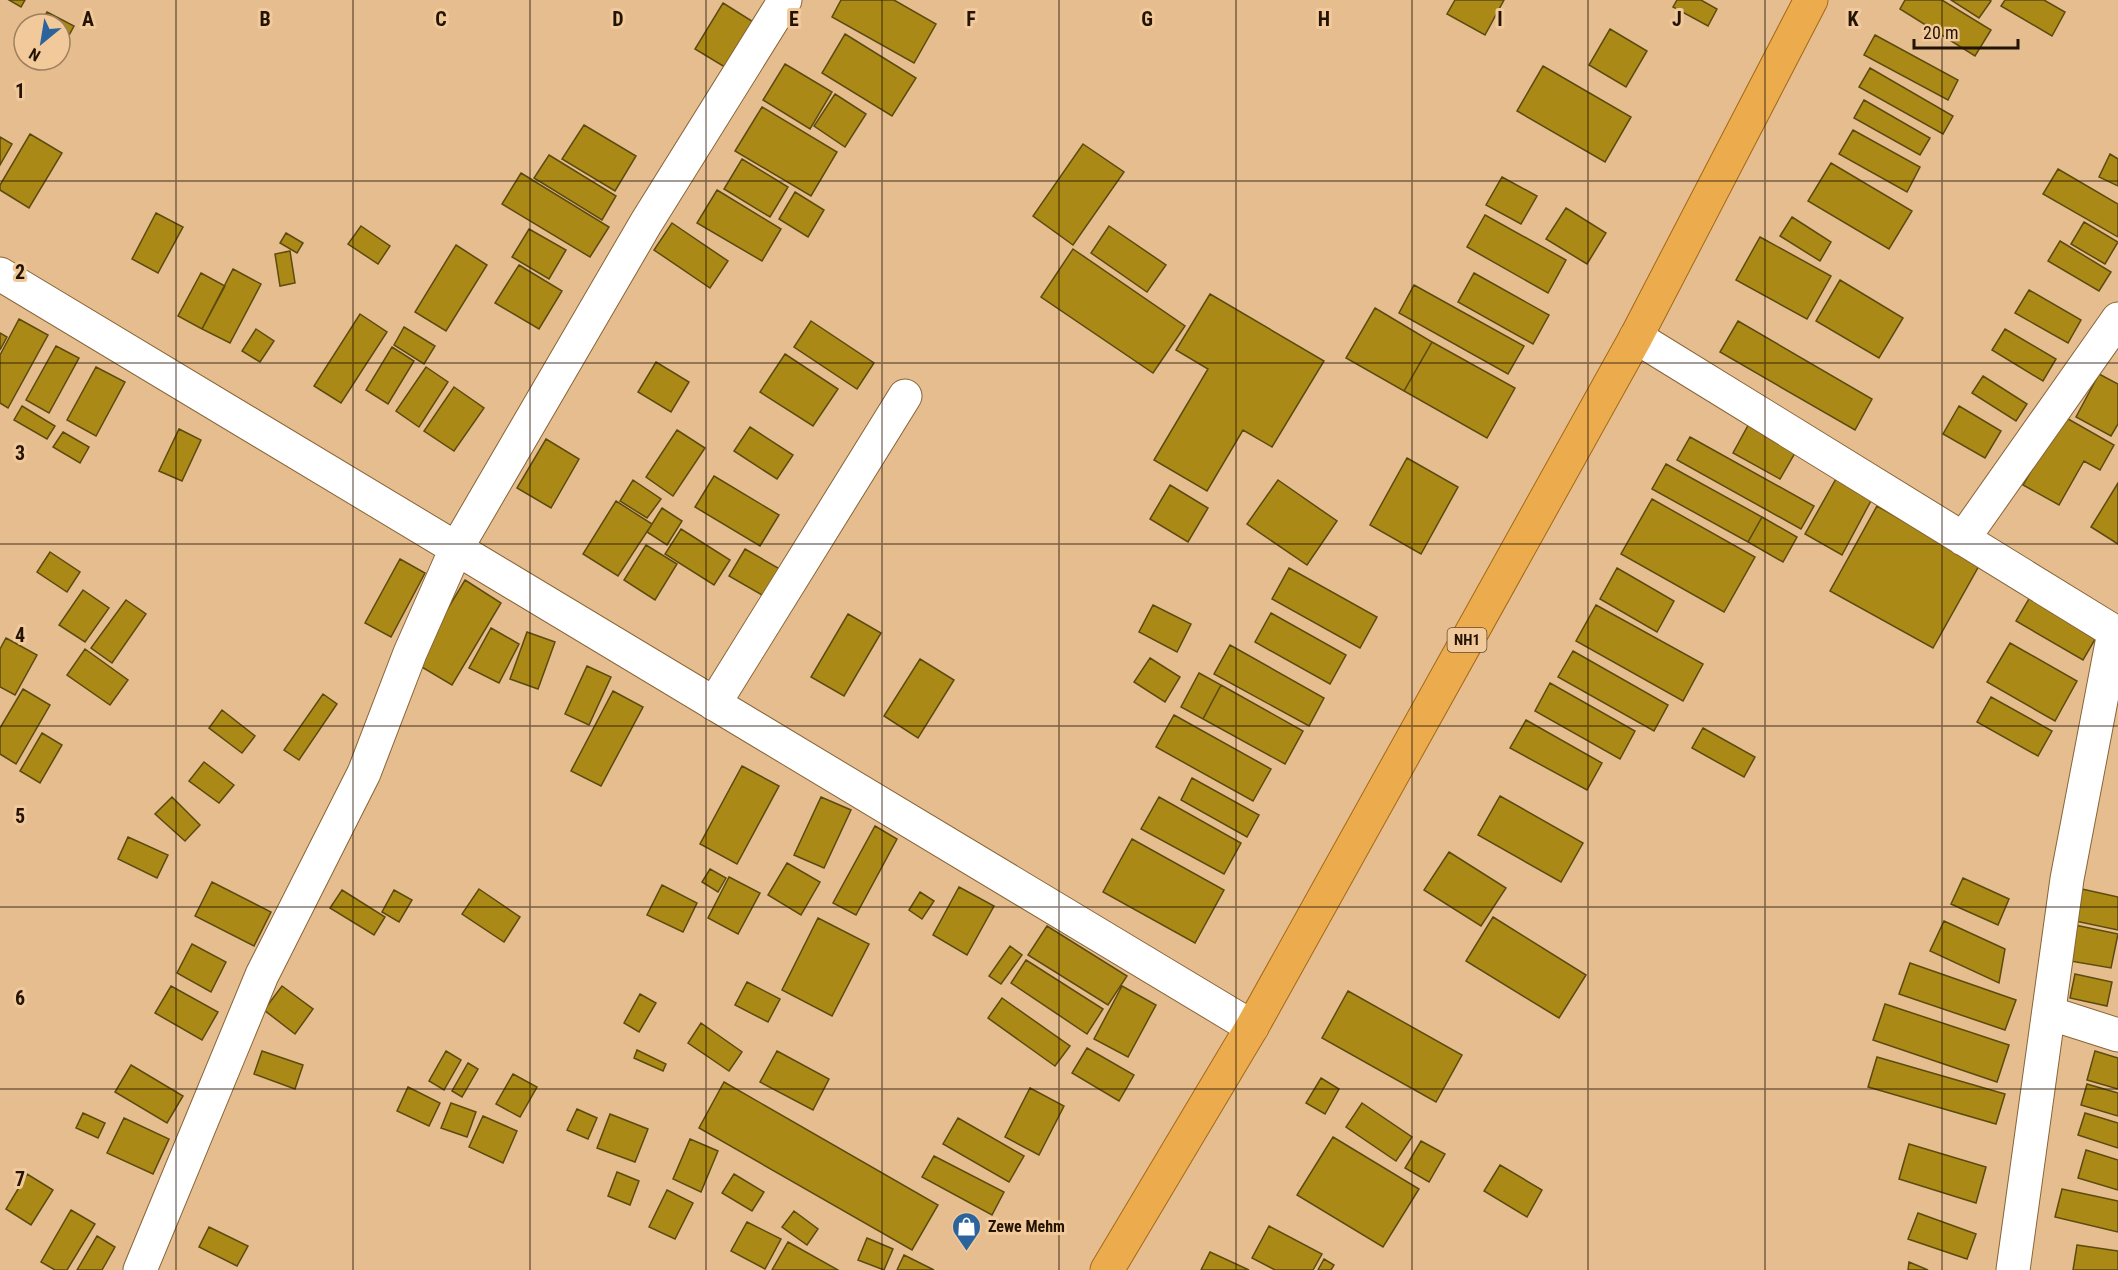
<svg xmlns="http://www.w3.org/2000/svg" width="2118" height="1270" font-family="'Roboto Condensed',sans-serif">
<rect width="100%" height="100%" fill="#e5bd8e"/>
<path fill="#aa8916" stroke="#5c4a0f" stroke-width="1.5" d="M 9,0 L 25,0 L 21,7 Z
M 841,0 L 894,0 L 936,24 L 914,63 L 832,17 Z
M 1455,0 L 1504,0 L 1485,35 L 1447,14 Z
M 1677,0 L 1701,0 L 1717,9 L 1708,26 L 1673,7 Z
M 1905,0 L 1942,0 L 1991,30 L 1975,56 L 1900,9 Z
M 1951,0 L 1989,0 L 1991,1 L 1979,18 Z
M 2005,0 L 2044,0 L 2065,12 L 2052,36 L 2001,6 Z
M 723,3 L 755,23 L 728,69 L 695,49 Z
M 47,12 L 74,26 L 60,52 L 60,24 L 40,24 Z
M 1610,29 L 1647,51 L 1626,87 L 1589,65 Z
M 845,34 L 916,78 L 892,116 L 822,73 Z
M 1875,35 L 1958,80 L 1948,100 L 1864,55 Z
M 785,64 L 832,92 L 810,129 L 763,100 Z
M 1543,66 L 1631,117 L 1605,162 L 1517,111 Z
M 1870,68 L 1953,116 L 1943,134 L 1859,87 Z
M 835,94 L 866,114 L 845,147 L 814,126 Z
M 1864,100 L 1930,138 L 1920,155 L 1854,118 Z
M 762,107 L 837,152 L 811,196 L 735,151 Z
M 584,125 L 636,156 L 615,191 L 562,159 Z
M 1853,130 L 1920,167 L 1907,192 L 1839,154 Z
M 30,134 L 62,153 L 29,208 L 0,190 L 0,185 Z
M 0,137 L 12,144 L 0,165 Z
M 1083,144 L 1124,172 L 1073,245 L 1033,216 Z
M 2110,154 L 2118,159 L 2118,186 L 2099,177 Z
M 549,155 L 616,196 L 602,220 L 534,178 Z
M 742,159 L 788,187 L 770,217 L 724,189 Z
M 1831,163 L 1912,211 L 1889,249 L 1808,201 Z
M 2058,169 L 2118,204 L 2118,237 L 2043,194 Z
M 521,173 L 609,227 L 590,257 L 502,204 Z
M 1502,177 L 1537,196 L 1521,224 L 1486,205 Z
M 717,190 L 781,229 L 762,261 L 697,223 Z
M 795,192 L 824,210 L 808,237 L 779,219 Z
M 1566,208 L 1606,233 L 1587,264 L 1546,239 Z
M 156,213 L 183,227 L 158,273 L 132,259 Z
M 1485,215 L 1566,260 L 1548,293 L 1467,247 Z
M 1792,217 L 1831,242 L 1820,261 L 1780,236 Z
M 2084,222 L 2118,242 L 2105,264 L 2071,244 Z
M 672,223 L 728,261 L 710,288 L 654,250 Z
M 361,226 L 390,246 L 378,264 L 348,244 Z
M 1109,226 L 1166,265 L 1147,292 L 1091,253 Z
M 529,229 L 566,250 L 549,279 L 512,257 Z
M 286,233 L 303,243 L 297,253 L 280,243 Z
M 1760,237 L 1831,276 L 1807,319 L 1736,280 Z
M 2060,241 L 2111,272 L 2099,291 L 2048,261 Z
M 456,245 L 487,265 L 446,331 L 415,312 Z
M 1073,249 L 1185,326 L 1153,373 L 1041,297 Z
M 290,251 L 295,283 L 280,286 L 275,254 Z
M 519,265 L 562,291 L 539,329 L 495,303 Z
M 233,269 L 261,284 L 230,343 L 202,329 Z
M 201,273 L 225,286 L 202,329 L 178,316 Z
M 1474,273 L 1549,315 L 1533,344 L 1458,302 Z
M 1840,280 L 1903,318 L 1879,358 L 1816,321 Z
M 1414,285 L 1524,346 L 1508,374 L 1399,313 Z
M 2029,290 L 2081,320 L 2068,343 L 2015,313 Z
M 1210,294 L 1324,361 L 1272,447 L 1243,430 L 1207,491 L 1154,460 L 1208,369 L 1176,350 Z
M 1375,308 L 1432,342 L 1404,391 L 1346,358 Z
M 360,314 L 387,332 L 341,403 L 314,386 Z
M 19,319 L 48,335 L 8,408 L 0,403 L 0,355 Z
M 811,321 L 874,363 L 857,389 L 794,347 Z
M 1738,321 L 1872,399 L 1855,430 L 1720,352 Z
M 404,327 L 435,346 L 424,364 L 394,345 Z
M 256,329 L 274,341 L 260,362 L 242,351 Z
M 2005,329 L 2056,359 L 2043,381 L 1992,350 Z
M 0,333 L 7,337 L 0,350 Z
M 1432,342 L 1515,388 L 1487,438 L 1404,391 Z
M 56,346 L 79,358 L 49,413 L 26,400 Z
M 392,347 L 414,361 L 388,404 L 366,390 Z
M 785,354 L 838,389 L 813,426 L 760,392 Z
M 656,362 L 689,382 L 671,412 L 638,392 Z
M 96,367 L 125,382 L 96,436 L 67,420 Z
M 426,367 L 448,382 L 419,427 L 396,411 Z
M 2099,374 L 2118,384 L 2118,424 L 2111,436 L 2076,417 Z
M 1983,376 L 2027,404 L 2016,421 L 1972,393 Z
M 454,387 L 484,408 L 454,451 L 424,431 Z
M 22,406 L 55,426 L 47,439 L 14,420 Z
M 1959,406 L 2001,431 L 1985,458 L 1943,434 Z
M 2063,416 L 2114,445 L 2100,470 L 2084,461 L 2059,505 L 2023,485 Z
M 1751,420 L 1799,446 L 1780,479 L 1733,453 Z
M 750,427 L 793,455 L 777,479 L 734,451 Z
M 179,429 L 201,440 L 182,481 L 159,471 Z
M 677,430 L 705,448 L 673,496 L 646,477 Z
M 63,432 L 89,447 L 80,463 L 53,447 Z
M 1690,437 L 1814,506 L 1801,529 L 1677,460 Z
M 546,439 L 579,459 L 551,508 L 517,488 Z
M 1407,458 L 1458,487 L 1421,554 L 1370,525 Z
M 1666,464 L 1762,517 L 1748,542 L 1652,489 Z
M 714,476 L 779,515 L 760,546 L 695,507 Z
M 1837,477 L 1873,497 L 1842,555 L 1805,534 Z
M 633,480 L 661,499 L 647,518 L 620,501 Z
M 1278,480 L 1337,521 L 1307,565 L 1247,524 Z
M 2118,483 L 2118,544 L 2091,527 Z
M 1170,485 L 1208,508 L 1188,542 L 1150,519 Z
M 1652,499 L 1755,557 L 1724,612 L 1621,554 Z
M 616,501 L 652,524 L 618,576 L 583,554 Z
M 1877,506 L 1980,564 L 1933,648 L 1830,591 Z
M 662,508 L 682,521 L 667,545 L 647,532 Z
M 1762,517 L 1797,537 L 1783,562 L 1748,542 Z
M 681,529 L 730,560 L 714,585 L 665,554 Z
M 646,545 L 677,564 L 655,600 L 624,580 Z
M 745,549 L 785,572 L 769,599 L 729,576 Z
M 50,552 L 80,572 L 67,592 L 37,572 Z
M 400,559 L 425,573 L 391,637 L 365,623 Z
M 1289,568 L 1377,617 L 1360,648 L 1272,599 Z
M 1617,568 L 1674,601 L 1657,632 L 1600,599 Z
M 465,580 L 501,603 L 452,685 L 415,663 Z
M 83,590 L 109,608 L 85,642 L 59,625 Z
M 2030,597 L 2097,636 L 2083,660 L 2016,621 Z
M 126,600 L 146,614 L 112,663 L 91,648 Z
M 1153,605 L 1191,624 L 1177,652 L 1139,632 Z
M 1596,605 L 1703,664 L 1683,701 L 1576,641 Z
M 1271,613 L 1346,655 L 1330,684 L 1255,642 Z
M 848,614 L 881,633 L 844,696 L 811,677 Z
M 491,628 L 519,644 L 499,683 L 469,668 Z
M 527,632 L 555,642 L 538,689 L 510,679 Z
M 6,638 L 37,655 L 15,695 L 0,687 L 0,649 Z
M 2010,643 L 2077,681 L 2055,721 L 1987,682 Z
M 1230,645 L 1324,698 L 1309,726 L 1214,674 Z
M 85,649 L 128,680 L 110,705 L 67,675 Z
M 1573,651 L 1668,705 L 1654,731 L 1558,677 Z
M 1150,658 L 1180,677 L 1165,702 L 1134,682 Z
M 920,659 L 954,680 L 918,738 L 884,716 Z
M 587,666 L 611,677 L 589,725 L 565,714 Z
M 1199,673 L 1221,685 L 1203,719 L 1181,707 Z
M 1550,683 L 1635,731 L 1620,759 L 1535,711 Z
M 1221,685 L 1303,731 L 1285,764 L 1203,719 Z
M 23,689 L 50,705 L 16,764 L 0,754 L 0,728 Z
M 613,691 L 643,707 L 601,786 L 571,771 Z
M 323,694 L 337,704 L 299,760 L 284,750 Z
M 1991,697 L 2052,731 L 2038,756 L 1977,722 Z
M 222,710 L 255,736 L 242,753 L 209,728 Z
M 1174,715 L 1271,769 L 1253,801 L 1156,747 Z
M 1526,720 L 1602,763 L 1587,790 L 1510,748 Z
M 1703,728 L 1755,757 L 1744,777 L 1692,748 Z
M 42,733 L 62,745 L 40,783 L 20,771 Z
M 204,762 L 234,785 L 219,803 L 189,781 Z
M 742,766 L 779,786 L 737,864 L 700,844 Z
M 1192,778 L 1259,815 L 1247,837 L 1181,800 Z
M 1500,796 L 1583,843 L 1561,882 L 1478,835 Z
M 172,797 L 200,825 L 185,841 L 155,814 Z
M 821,797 L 851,810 L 824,868 L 794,855 Z
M 1159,797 L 1241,843 L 1224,874 L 1141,829 Z
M 875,826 L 897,839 L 856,915 L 833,903 Z
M 128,837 L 168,855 L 157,878 L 118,859 Z
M 1132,839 L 1224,890 L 1195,943 L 1103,892 Z
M 1449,852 L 1506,888 L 1481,926 L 1424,890 Z
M 787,863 L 820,882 L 801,915 L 768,895 Z
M 710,869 L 726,878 L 718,892 L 702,882 Z
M 729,877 L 760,893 L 738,934 L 708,918 Z
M 1963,878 L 2009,899 L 1998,925 L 1951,904 Z
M 212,882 L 271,912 L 254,946 L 195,916 Z
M 662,885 L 697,903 L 683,932 L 647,915 Z
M 959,887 L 994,906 L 967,955 L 933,935 Z
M 479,889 L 520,917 L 504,942 L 462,914 Z
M 2082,889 L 2118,897 L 2118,930 L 2075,921 Z
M 342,890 L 385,917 L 374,935 L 330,908 Z
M 394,890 L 412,900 L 399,922 L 382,912 Z
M 920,892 L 934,901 L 922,919 L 909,910 Z
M 1493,917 L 1586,975 L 1559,1018 L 1466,961 Z
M 818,918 L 869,944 L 832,1016 L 782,990 Z
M 1944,921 L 2005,949 L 1999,983 L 1930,951 Z
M 2075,925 L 2118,934 L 2111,968 L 2070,961 Z
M 1047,926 L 1127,976 L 1108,1005 L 1028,955 Z
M 192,944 L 226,962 L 211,992 L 177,973 Z
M 1010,946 L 1022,955 L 1001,984 L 989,976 Z
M 1026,960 L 1103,1009 L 1087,1034 L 1011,983 Z
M 1910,963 L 2016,1000 L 2005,1030 L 1899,994 Z
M 2075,974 L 2112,982 L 2107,1006 L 2070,998 Z
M 747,982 L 780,999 L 768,1022 L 735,1005 Z
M 171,986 L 218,1012 L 202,1040 L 155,1013 Z
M 282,986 L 313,1009 L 295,1034 L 264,1010 Z
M 1122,986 L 1156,1005 L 1128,1057 L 1094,1039 Z
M 1348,991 L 1462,1055 L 1436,1102 L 1322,1038 Z
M 640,994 L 656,1003 L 639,1032 L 624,1023 Z
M 1002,998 L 1070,1046 L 1055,1066 L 988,1018 Z
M 1885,1004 L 2009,1045 L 1997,1082 L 1873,1040 Z
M 701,1023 L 742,1052 L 729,1071 L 688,1043 Z
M 1087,1048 L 1134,1075 L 1119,1101 L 1072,1073 Z
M 637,1050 L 666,1064 L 663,1071 L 634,1058 Z
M 262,1051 L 303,1065 L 295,1089 L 254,1074 Z
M 446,1051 L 461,1060 L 444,1090 L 429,1081 Z
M 777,1051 L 829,1079 L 813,1110 L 760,1082 Z
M 2095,1051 L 2118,1058 L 2118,1089 L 2087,1080 Z
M 1877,1057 L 2005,1094 L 1996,1124 L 1868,1087 Z
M 468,1063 L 478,1069 L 462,1097 L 452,1091 Z
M 131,1065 L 183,1096 L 167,1123 L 115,1092 Z
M 513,1074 L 537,1087 L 520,1117 L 496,1104 Z
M 1321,1078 L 1339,1089 L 1325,1114 L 1306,1103 Z
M 724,1082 L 938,1205 L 912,1250 L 699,1128 Z
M 2087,1084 L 2118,1093 L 2118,1116 L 2081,1105 Z
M 408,1087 L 440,1103 L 429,1126 L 397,1111 Z
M 1030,1088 L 1064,1106 L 1039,1155 L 1005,1137 Z
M 451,1103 L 476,1112 L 467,1137 L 441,1128 Z
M 1362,1103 L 1412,1137 L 1396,1161 L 1346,1127 Z
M 577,1109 L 597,1118 L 588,1139 L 567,1130 Z
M 83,1113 L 105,1123 L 98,1138 L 76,1128 Z
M 2085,1113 L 2118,1123 L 2118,1148 L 2078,1135 Z
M 610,1114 L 648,1129 L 635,1162 L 597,1148 Z
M 483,1116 L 517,1131 L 503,1163 L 469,1147 Z
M 124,1118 L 169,1139 L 153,1174 L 107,1153 Z
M 958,1118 L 1024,1156 L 1009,1182 L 943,1144 Z
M 1333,1137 L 1419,1189 L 1383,1247 L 1297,1195 Z
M 690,1139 L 718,1151 L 701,1192 L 673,1179 Z
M 1421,1141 L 1445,1154 L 1429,1182 L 1405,1168 Z
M 1909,1144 L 1986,1167 L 1976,1203 L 1899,1179 Z
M 2086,1150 L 2118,1160 L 2118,1190 L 2078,1178 Z
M 934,1156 L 1004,1192 L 992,1215 L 922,1177 Z
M 1500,1165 L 1542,1190 L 1527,1217 L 1484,1191 Z
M 617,1172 L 639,1181 L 630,1205 L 608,1196 Z
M 27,1174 L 53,1190 L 31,1225 L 6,1209 Z
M 734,1174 L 764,1192 L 752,1211 L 722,1193 Z
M 2062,1189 L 2118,1201 L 2118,1232 L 2055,1217 Z
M 667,1190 L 693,1203 L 675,1239 L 649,1227 Z
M 71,1210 L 95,1224 L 67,1270 L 55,1270 L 41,1262 Z
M 794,1211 L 818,1229 L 807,1245 L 782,1227 Z
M 1918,1213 L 1976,1234 L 1967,1259 L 1908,1239 Z
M 747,1222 L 781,1239 L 765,1269 L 731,1251 Z
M 1269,1226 L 1322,1254 L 1313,1270 L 1275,1270 L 1252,1258 Z
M 209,1227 L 248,1246 L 237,1266 L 199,1247 Z
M 97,1236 L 115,1247 L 102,1270 L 77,1270 Z
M 867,1238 L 893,1249 L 884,1270 L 858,1260 Z
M 788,1242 L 838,1270 L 772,1270 Z
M 2077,1245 L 2118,1251 L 2118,1270 L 2073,1270 Z
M 1210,1252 L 1249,1270 L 1201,1270 Z
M 904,1255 L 934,1270 L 897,1270 Z
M 1324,1259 L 1334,1265 L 1331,1270 L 1318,1270 Z
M 1909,1262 L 1928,1270 L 1908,1270 Z"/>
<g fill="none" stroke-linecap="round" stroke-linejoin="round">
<defs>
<path id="minor" d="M 0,274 L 1252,1027
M 1636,337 L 2118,634
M 1963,539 L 2118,319
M 714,704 L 905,396
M 2049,1013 L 2118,1035
M 140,1270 L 262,975 L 364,773 L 410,653 L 456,549 L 646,223 L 785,0
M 2013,1270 L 2067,879 L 2114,632"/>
<path id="trunk" d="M 1107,1270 L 1252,1027 L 1636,337 L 1811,0"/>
</defs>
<use href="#minor" stroke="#886437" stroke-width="35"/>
<use href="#trunk" stroke="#a26916" stroke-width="35"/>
<use href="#minor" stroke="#fff" stroke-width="33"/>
<use href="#trunk" stroke="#ecac4e" stroke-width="33"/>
</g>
<path fill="none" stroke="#221303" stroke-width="1.5" stroke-opacity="0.55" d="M 176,0 L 176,1270M 353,0 L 353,1270M 530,0 L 530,1270M 706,0 L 706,1270M 882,0 L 882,1270M 1059,0 L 1059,1270M 1236,0 L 1236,1270M 1412,0 L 1412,1270M 1588,0 L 1588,1270M 1765,0 L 1765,1270M 1942,0 L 1942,1270M 0,181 L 2118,181M 0,363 L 2118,363M 0,544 L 2118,544M 0,726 L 2118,726M 0,907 L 2118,907M 0,1089 L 2118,1089"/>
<defs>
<symbol id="shop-pin" viewBox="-11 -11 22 30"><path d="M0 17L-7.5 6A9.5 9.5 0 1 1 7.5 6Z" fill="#2b649d" stroke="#f2c99a"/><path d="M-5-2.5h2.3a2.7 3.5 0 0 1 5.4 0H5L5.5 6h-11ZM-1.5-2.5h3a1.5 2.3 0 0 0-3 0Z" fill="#fff"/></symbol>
</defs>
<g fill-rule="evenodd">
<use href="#shop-pin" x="950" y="1210" width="33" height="45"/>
</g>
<g text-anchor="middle" stroke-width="6" stroke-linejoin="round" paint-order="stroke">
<rect fill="#f2c99a" stroke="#604a30" stroke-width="1.5" x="1447.5" y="628" width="39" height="24" rx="4.5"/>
<g font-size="15" font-weight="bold" fill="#221303">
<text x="1467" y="645">NH1</text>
</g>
<g font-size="16" font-weight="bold" fill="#221303" stroke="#f2c99a" text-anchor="start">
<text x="988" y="1232">Zewe Mehm</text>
</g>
</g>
<g font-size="20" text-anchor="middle" font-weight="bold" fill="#221303" stroke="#f2c99a" stroke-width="6" stroke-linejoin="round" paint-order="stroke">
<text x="88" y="26">A</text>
<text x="265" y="26">B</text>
<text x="441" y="26">C</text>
<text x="618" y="26">D</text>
<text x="794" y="26">E</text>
<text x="971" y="26">F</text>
<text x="1147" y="26">G</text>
<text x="1324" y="26">H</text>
<text x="1500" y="26">I</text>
<text x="1677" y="26">J</text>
<text x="1853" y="26">K</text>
<text x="20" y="98">1</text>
<text x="20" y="279">2</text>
<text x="20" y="460">3</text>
<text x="20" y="642">4</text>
<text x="20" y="823">5</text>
<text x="20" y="1005">6</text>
<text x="20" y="1186">7</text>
</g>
<g transform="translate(42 42) rotate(210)"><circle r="28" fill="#f2c99a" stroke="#9f805e" stroke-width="1.5"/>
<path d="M0-4.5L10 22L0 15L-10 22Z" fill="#2b649d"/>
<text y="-9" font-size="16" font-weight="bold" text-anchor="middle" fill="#221303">N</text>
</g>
<path d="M1914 39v9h104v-9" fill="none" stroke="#221303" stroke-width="3"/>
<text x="1923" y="39" font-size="18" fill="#221303" stroke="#f2c99a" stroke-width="4.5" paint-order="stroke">20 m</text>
</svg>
